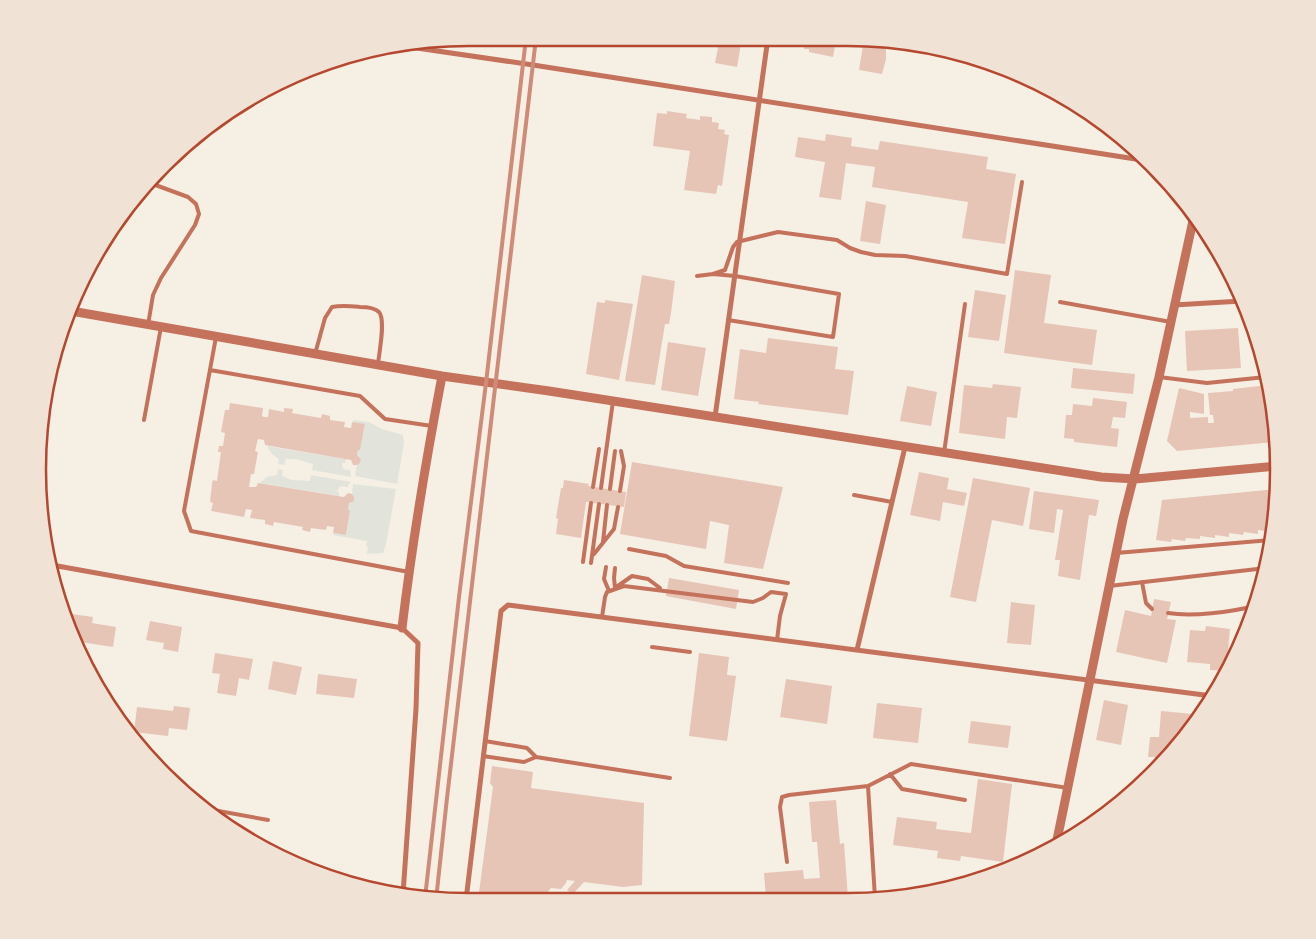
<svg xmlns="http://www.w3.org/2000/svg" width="1316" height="939" font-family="'IBM Plex Sans',sans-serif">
<rect width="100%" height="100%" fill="#f6efe4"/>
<path fill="#e2e4dc" d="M 353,420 L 369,422 L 382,429 L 403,435 L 404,443 L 397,484 L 355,476 L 357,465 L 360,463 L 361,459 L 357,455 L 358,450 L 360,450 L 365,425 L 353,423 Z
M 267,446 L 346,459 L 345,463 L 342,463 L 343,469 L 350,470 L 351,477 L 312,470 L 313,464 L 296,459 L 286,459 L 284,465 L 278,464 L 279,459 L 272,454 Z
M 278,469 L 283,470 L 282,476 L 292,480 L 310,481 L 311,475 L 351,482 L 348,485 L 348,487 L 340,486 L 337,492 L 339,492 L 339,496 L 260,483 L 267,477 L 277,475 Z
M 353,484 L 396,489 L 386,544 L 383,553 L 367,554 L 368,547 L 366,547 L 367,541 L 333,535 L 334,533 L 346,535 L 350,510 L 348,510 L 349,503 L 354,501 L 354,497 L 352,494 Z"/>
<path fill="#e6c5b7" d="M 720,38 L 742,38 L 737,67 L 715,63 Z
M 806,38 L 841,38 L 840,46 L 835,46 L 833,57 L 809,52 L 809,49 L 804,49 Z
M 864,39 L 885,41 L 883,48 L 886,49 L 886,59 L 882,74 L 859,70 Z
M 667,111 L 687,114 L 686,118 L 700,120 L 700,116 L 712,117 L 712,122 L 719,123 L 718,129 L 725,130 L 724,134 L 729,135 L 722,186 L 718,185 L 716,194 L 684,190 L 690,151 L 653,146 L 657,113 L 667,114 Z
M 826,134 L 852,138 L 851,146 L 878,150 L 880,141 L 988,157 L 986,169 L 1016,174 L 1005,244 L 962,238 L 968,202 L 872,187 L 875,167 L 846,163 L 841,200 L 819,197 L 825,162 L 795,157 L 798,137 L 825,141 Z
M 866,201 L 886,205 L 880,244 L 860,241 Z
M 1015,270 L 1051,275 L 1044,323 L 1097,330 L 1092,365 L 1004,353 Z
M 642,275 L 675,281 L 671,313 L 669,324 L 665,324 L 655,385 L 625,381 Z
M 975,290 L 1006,295 L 999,341 L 968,337 Z
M 605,300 L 633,304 L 619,380 L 586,374 L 597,302 L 605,303 Z
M 1238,328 L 1241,368 L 1187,371 L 1185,331 Z
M 768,338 L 838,347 L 835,369 L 854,371 L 848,415 L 758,404 L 759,402 L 734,399 L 740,349 L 766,353 Z
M 668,342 L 706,348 L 698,396 L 661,390 Z
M 1073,368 L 1135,374 L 1133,394 L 1071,388 Z
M 993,384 L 1021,387 L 1017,418 L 1007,417 L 1005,439 L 959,433 L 964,385 L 992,388 Z
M 1268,385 L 1275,413 L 1276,442 L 1177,451 L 1167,441 L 1179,388 L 1204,394 L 1204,414 L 1190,412 L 1190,418 L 1208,417 L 1208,423 L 1214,423 L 1213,415 L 1210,415 L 1208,393 L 1233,391 L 1233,389 Z
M 907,386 L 937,392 L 931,426 L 900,421 Z
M 1093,398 L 1127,402 L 1125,418 L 1113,417 L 1111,428 L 1119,429 L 1117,447 L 1074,442 L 1074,439 L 1064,438 L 1066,415 L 1072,415 L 1073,404 L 1092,406 Z
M 230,403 L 263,408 L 262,416 L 264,417 L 268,417 L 269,409 L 284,412 L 284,408 L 293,409 L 292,413 L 321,418 L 322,414 L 330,416 L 330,420 L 345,422 L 344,427 L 351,428 L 352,422 L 365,424 L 360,450 L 358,450 L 357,455 L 361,459 L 360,463 L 357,465 L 353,465 L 351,460 L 265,445 L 264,440 L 258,439 L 255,451 L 258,452 L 254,474 L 251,474 L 249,487 L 256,487 L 258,483 L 344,497 L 348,493 L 352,494 L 354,497 L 354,501 L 349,503 L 348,510 L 350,510 L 346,535 L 333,533 L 334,527 L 327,526 L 326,530 L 311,528 L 310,532 L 302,530 L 303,527 L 274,522 L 273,526 L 265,524 L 265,520 L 250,518 L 252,510 L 246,509 L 244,517 L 211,511 L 213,503 L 210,502 L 212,484 L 213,480 L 217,481 L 221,452 L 218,452 L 219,446 L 223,446 L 225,433 L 221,432 L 225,410 L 229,410 Z
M 632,462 L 783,487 L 763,569 L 724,563 L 729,525 L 710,521 L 706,549 L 620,534 Z
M 919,472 L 949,478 L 947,489 L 967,493 L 964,506 L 943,502 L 940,521 L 910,515 Z
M 973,478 L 1030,488 L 1023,526 L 992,520 L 976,602 L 950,597 Z
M 564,480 L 589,484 L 588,486 L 626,492 L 624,507 L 586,502 L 581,538 L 556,534 L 558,519 L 556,518 L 561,488 L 563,488 Z
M 1277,489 L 1278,498 L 1272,532 L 1258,530 L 1258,534 L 1244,532 L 1243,535 L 1229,533 L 1229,537 L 1215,535 L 1215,538 L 1200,536 L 1200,539 L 1186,538 L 1185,541 L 1172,539 L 1171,542 L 1156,540 L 1162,500 Z
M 1034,491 L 1099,500 L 1096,516 L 1089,515 L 1080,580 L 1058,576 L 1060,560 L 1055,560 L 1063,510 L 1057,509 L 1054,533 L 1029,529 Z
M 669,578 L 739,590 L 736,609 L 666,596 Z
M 1154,599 L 1171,602 L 1167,619 L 1176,620 L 1167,663 L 1116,652 L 1125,610 L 1151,616 Z
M 1011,602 L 1035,605 L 1031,645 L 1007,643 Z
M 65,613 L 93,617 L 92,623 L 116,627 L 113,647 L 74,641 L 70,635 Z
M 150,621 L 182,627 L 178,652 L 163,649 L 164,643 L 146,640 Z
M 1206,626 L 1230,629 L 1226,671 L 1210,670 L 1210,664 L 1187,662 L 1190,630 L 1205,631 Z
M 215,653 L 253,659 L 249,680 L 239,678 L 236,696 L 217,693 L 220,674 L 212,673 Z
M 699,653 L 729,657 L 727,675 L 736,676 L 727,741 L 689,736 Z
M 273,661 L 302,667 L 296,695 L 268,689 Z
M 318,674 L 357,679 L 354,698 L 316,694 Z
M 786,679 L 832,686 L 827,724 L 780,717 Z
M 1104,700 L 1128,705 L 1121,745 L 1096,740 Z
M 877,703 L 922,708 L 918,743 L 873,738 Z
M 174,706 L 190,708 L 187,730 L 169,728 L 168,736 L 134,732 L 137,707 L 173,711 Z
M 1161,711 L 1193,714 L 1191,729 L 1158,766 L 1154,766 L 1155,757 L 1148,757 L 1150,737 L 1159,737 Z
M 971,721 L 1011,726 L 1008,748 L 968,743 Z
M 492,766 L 533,772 L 531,788 L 644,803 L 642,885 L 623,887 L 584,882 L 573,894 L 567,890 L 575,881 L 567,880 L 566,883 L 561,889 L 551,888 L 541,900 L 478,900 L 493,787 L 490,783 Z
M 978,779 L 1012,784 L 1003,862 L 961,856 L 960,861 L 937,858 L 938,851 L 893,845 L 897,817 L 937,822 L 936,829 L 971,833 Z
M 836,800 L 840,844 L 844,843 L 848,898 L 766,899 L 764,873 L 803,870 L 804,879 L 820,878 L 817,842 L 812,842 L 809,802 Z"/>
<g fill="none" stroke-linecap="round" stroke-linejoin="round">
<path stroke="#c5725c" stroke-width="4" d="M 713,274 L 725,270 L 733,247 L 737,242 L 778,232 L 837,240 L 850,248 L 861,252 L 875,255 L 905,256 L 1007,274 L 1022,182
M 697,276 L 713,274 L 735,276 L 839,294 L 833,337 L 728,320
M 1060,302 L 1171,322
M 148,325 L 153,295 L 161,278 L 195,225 L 199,214 L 196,204 L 188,197 L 150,183
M 216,337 L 184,511 L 191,531 L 409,572
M 315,354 L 325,318 L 332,307 C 342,305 350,306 360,307 C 366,307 375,308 379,312 C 386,320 379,353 378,364
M 210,370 L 360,396 L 385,419 L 432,426
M 1159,377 L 1207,383 L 1266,377
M 144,420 L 161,327
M 944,453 L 965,304
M 593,487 L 599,449
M 601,488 L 613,401
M 610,489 L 615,451
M 620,491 L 624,466 L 621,451
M 854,495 L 892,502
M 603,542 L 607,505
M 629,549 L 666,556 L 684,566 L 788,583
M 1116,553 L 1271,540
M 594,554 L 614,529 L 618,507
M 583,562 L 591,503
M 591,563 L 599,504
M 606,567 L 604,579 L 609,591
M 615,568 L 614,578 L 615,588 L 632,576 L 648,579 L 660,588
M 1142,582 L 1146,603 L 1152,609
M 1109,586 L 1266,568
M 1168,613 C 1192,617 1231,612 1255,606
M 602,617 L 605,597 L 607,592 L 624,586 L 753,602 L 763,598 L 771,592 L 786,594 L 780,616 L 777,640
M 652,647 L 690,652
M 485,741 L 527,748 L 536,757
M 483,756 L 524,762 L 536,757 L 670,778
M 890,774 L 902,789 L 965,800
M 868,786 L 875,898
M 202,808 L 268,820
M 787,862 L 780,807 L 782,797 L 789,795 L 868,786 L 911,764 L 1068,788"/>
<path stroke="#c5725c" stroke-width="5" d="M 403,46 L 533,65 L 1142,160
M 1174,305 L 1242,301
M 715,417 L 768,38
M 52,565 L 402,628 L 418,643 L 416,709 L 403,894
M 857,650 L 905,447
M 466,900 L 501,611 L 508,605 L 1212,696"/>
<path stroke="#c5725c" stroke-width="9" d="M 71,311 L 442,376 L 549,391 L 1101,477 L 1135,479 L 1277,466
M 402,628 C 412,544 426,460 442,376
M 1057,840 L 1123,519 L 1159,377 L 1194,216"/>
<path stroke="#cf8b77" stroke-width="4" d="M 425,898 L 459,597 L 486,383 L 526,38
M 436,900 L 447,798 L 536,38"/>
</g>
<path d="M0 0H1316V939H0ZM469 46H847A423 423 0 0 1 1270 469V470A423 423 0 0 1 847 893H469A423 423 0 0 1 46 470V469A423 423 0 0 1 469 46Z" fill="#f1e2d6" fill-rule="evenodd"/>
<path fill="none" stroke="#b5482f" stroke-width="2.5" d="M469 46H847A423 423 0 0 1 1270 469V470A423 423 0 0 1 847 893H469A423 423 0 0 1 46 470V469A423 423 0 0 1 469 46Z"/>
</svg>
